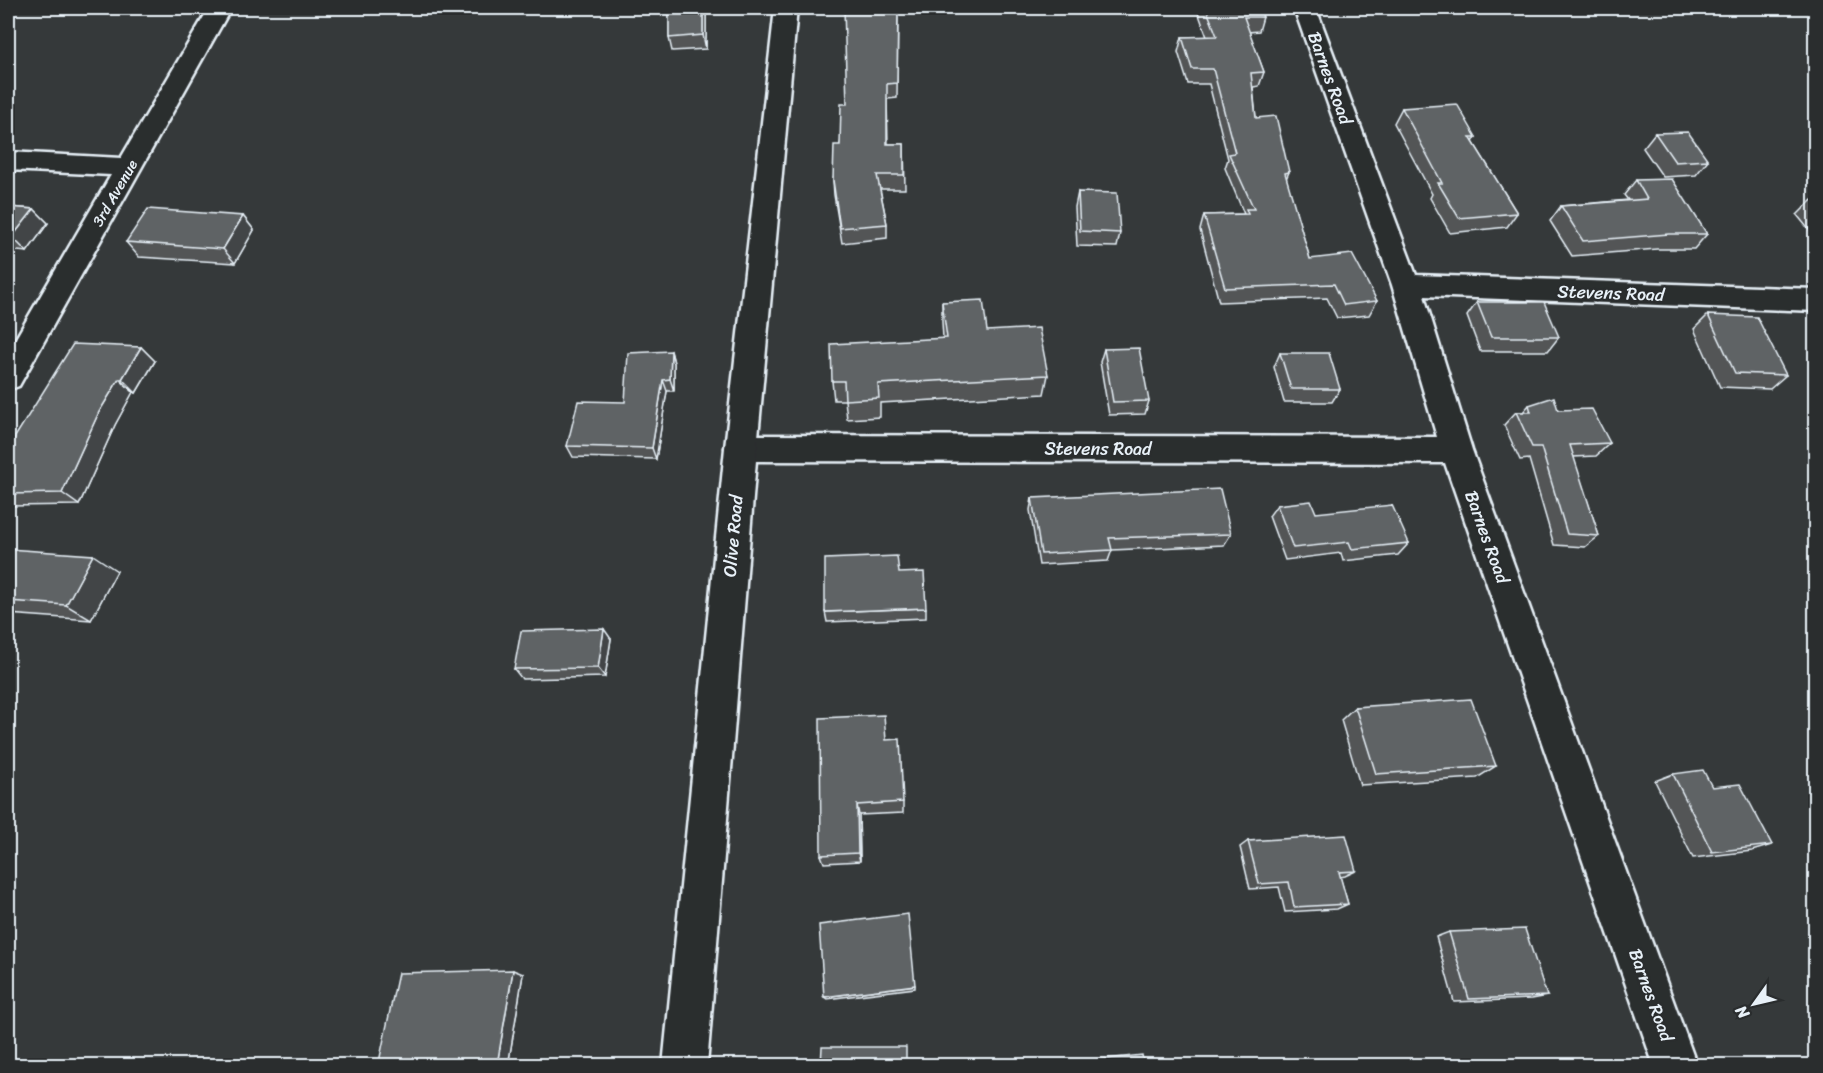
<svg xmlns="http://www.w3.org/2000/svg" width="1823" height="1073" font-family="Sriracha,sans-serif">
<rect width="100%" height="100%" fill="#35393a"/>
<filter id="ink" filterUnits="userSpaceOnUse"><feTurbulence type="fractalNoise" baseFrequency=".0167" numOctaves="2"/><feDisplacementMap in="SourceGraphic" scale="12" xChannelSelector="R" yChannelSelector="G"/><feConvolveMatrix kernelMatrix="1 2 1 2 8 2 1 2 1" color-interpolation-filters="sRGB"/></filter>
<g filter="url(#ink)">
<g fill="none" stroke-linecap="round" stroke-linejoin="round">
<defs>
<path id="street" d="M 209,8 L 231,8 L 19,386 L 8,390 L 8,352 L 111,175 L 8,170 L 8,152 L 121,158 Z
M 1294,8 L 1316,8 L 1416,275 L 1816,289 L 1816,311 L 1424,296 L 1472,450 L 1697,1066 L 1654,1066 L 1445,463 L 741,461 L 730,457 L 725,448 L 730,439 L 741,435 L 1437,437 L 1392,285 Z"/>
<path id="secondary" d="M 775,8 L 797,8 L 757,448 L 707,1066 L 663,1066 L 725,448 Z"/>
</defs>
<use href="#street" stroke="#e8f1f8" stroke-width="5"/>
<use href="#secondary" stroke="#e8f1f8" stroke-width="5"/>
<use href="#street" fill="#2a2d2e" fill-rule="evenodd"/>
<use href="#secondary" fill="#2a2d2e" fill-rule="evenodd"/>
</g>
<path fill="#525557" stroke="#e8f1f8" stroke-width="1.5" d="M 666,8 L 714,8 L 713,14 L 706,14 L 706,49 L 672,51 L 669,38 L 669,14 L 667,14 Z
M 898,8 L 897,98 L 887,99 L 888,144 L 904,144 L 905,189 L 880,189 L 887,224 L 887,238 L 842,243 L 834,195 L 833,180 L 840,145 L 847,104 Z
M 1199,8 L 1206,8 L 1263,17 L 1259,31 L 1249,32 L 1264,72 L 1259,86 L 1253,87 L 1256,118 L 1289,172 L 1286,179 L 1310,259 L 1377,301 L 1369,315 L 1337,318 L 1327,298 L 1219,302 L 1200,230 L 1204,215 L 1244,214 L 1225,168 L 1228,159 L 1209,84 L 1188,84 L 1178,52 L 1182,37 L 1207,37 L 1198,12 Z
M 1402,108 L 1476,137 L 1473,142 L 1517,213 L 1507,227 L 1450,233 L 1430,198 L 1432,194 L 1394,123 Z
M 1655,133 L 1708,160 L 1696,175 L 1663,177 L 1643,148 Z
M 1636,180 L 1707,234 L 1694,249 L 1657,249 L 1572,256 L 1550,221 L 1561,206 L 1628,200 L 1624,195 Z
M 1078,192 L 1120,233 L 1117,247 L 1077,246 L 1075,207 Z
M 1812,200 L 1815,200 L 1815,237 L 1797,215 Z
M 8,207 L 34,209 L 48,223 L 27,252 L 8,250 Z
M 243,216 L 254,230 L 235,263 L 139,257 L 126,242 Z
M 942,302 L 987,331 L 1048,375 L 1044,394 L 880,403 L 880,417 L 847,419 L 845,400 L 834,400 L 832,381 L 943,338 L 942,322 Z
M 1477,302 L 1559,337 L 1548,351 L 1480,351 L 1467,316 Z
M 1708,315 L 1786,375 L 1770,389 L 1720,387 L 1694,329 Z
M 141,347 L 155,361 L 136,393 L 133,392 L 115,425 L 79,505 L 8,506 L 8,448 Z
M 1104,349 L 1149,401 L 1145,414 L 1109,415 L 1100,362 Z
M 671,351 L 674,363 L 674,391 L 667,391 L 656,459 L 573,457 L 567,446 L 625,402 Z
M 1280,353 L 1340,389 L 1332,402 L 1284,402 L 1274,367 Z
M 1529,405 L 1558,410 L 1610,443 L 1596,456 L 1573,457 L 1599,536 L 1585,547 L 1554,545 L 1529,459 L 1520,460 L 1504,425 L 1516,412 L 1523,412 Z
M 1032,498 L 1231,534 L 1224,545 L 1112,550 L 1108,561 L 1039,565 L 1030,510 Z
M 1277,505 L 1316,513 L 1409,543 L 1398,555 L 1343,561 L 1341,553 L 1285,560 L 1269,516 Z
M 8,549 L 117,571 L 91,620 L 8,614 Z
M 926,608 L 926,618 L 827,622 L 825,612 Z
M 611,639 L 605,677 L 522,679 L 514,669 Z
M 1355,707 L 1496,766 L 1477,778 L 1360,785 L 1341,720 Z
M 886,740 L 903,802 L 903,813 L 859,815 L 860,861 L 824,863 L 821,855 Z
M 1673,774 L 1712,787 L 1772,845 L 1752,851 L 1693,858 L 1655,781 Z
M 1248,841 L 1356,871 L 1345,876 L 1340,877 L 1348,904 L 1337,909 L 1285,912 L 1279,887 L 1250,889 L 1240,847 Z
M 1449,932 L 1547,996 L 1531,999 L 1454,1002 L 1436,937 Z
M 523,974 L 509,1060 L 393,1063 L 379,1062 Z
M 915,985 L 915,988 L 827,999 L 824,997 Z"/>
<path fill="#424547" stroke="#e8f1f8" stroke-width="1.5" d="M 703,8 L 704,8 L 706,14 L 706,49 L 703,35 Z
M 34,209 L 48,223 L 27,252 L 12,237 Z
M 243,216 L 254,230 L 235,263 L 223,249 Z
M 141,347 L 155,361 L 136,393 L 122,379 Z
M 671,351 L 674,363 L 674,391 L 670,379 Z
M 119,379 L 133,392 L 115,425 L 79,505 L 62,493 L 99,412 Z
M 663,380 L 667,391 L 656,459 L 652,448 Z
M 93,555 L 117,571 L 91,620 L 66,605 Z
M 604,629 L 611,639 L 605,677 L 598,668 Z
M 857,805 L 859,815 L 860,861 L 858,853 Z
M 513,970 L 523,974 L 509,1060 L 498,1059 Z"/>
<path fill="#5f6365" stroke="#e8f1f8" stroke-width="1.5" d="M 669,8 L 703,8 L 703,35 L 669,38 Z
M 844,8 L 898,8 L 897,83 L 887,84 L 887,144 L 904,144 L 904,175 L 877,175 L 887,224 L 840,228 L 833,180 L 834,145 L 840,145 L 841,104 L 847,104 Z
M 1206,8 L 1260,8 L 1263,17 L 1244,17 L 1264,72 L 1251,73 L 1256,118 L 1276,116 L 1289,172 L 1285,173 L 1310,259 L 1352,254 L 1377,301 L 1344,305 L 1334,284 L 1225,288 L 1204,215 L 1248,214 L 1246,209 L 1254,209 L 1229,154 L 1235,153 L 1213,69 L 1192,69 L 1182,37 L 1217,36 Z
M 1457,104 L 1476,137 L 1470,137 L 1517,213 L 1459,218 L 1438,183 L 1442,183 L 1402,108 Z
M 1688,132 L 1708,160 L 1675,162 L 1655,133 Z
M 1672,179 L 1707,234 L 1669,234 L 1583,241 L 1561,206 L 1647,199 L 1636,180 Z
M 1078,192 L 1117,193 L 1120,233 L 1080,231 Z
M 8,207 L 34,209 L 12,237 L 8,237 Z
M 148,209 L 243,216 L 223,249 L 126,242 Z
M 983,300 L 987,331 L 1039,328 L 1048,375 L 878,384 L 879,398 L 845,400 L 844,381 L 832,381 L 831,344 L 947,338 L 942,302 Z
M 1477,302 L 1544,302 L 1559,337 L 1491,337 Z
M 1708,315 L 1757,317 L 1786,375 L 1735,373 Z
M 73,344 L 141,347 L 122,379 L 119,379 L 99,412 L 62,493 L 8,494 L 8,448 Z
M 1139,348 L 1149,401 L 1113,402 L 1104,349 Z
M 671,351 L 670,379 L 663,380 L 652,448 L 567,446 L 578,401 L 625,402 L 628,353 Z
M 1280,353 L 1329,353 L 1340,389 L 1291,389 Z
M 1554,397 L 1558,410 L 1592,409 L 1610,443 L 1570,445 L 1599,536 L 1567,534 L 1541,447 L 1532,447 L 1516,412 L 1531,412 L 1529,405 Z
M 1220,489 L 1231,534 L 1109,538 L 1112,550 L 1041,554 L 1032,498 Z
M 1311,501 L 1316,513 L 1392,505 L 1409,543 L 1352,549 L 1349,542 L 1293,548 L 1277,505 Z
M 8,549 L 93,555 L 66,605 L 8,601 Z
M 897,556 L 899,573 L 924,572 L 926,608 L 825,612 L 825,559 Z
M 604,629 L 598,668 L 514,669 L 521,631 Z
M 1471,699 L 1496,766 L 1376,774 L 1355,707 Z
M 884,715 L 886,740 L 900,739 L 903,802 L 857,805 L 858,853 L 821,855 L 820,718 Z
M 1703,770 L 1712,787 L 1740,784 L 1772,845 L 1712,852 L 1673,774 Z
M 1346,835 L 1356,871 L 1339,872 L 1348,904 L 1294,907 L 1289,882 L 1259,884 L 1248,841 Z
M 908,914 L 915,985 L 824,997 L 819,925 Z
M 1525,929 L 1547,996 L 1469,999 L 1449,932 Z
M 513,970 L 498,1059 L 379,1062 L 398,973 Z
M 822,1047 L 906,1047 L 906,1065 L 821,1065 Z
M 1142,1055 L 1144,1065 L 1080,1065 L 1079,1062 Z"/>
</g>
<g text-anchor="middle" stroke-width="4.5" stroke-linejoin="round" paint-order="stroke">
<g font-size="15" fill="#e8f1f8" stroke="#2a2d2e">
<text transform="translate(115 193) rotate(-60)" y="5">3rd Avenue</text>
</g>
<g font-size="18" fill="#e8f1f8" stroke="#2a2d2e">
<text transform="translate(1330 78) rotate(70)" y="6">Barnes Road</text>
<text transform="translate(1611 293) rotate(2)" y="6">Stevens Road</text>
<text x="1098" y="455">Stevens Road</text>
<text transform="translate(733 536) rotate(-85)" y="6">Olive Road</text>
<text transform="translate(1487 537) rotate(70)" y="6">Barnes Road</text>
<text transform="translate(1651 995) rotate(70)" y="6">Barnes Road</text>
</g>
</g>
<rect width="1823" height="1073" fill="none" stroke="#2a2d2e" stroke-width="30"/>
<rect x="15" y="15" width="1793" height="1043" fill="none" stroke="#e8f1f8" stroke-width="2" filter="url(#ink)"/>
<g transform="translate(1754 1004) rotate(236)" stroke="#2a2d2e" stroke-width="4.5" paint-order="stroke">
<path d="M0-4.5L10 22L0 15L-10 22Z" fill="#e8f1f8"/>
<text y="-9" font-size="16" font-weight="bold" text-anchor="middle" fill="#e8f1f8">N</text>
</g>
</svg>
